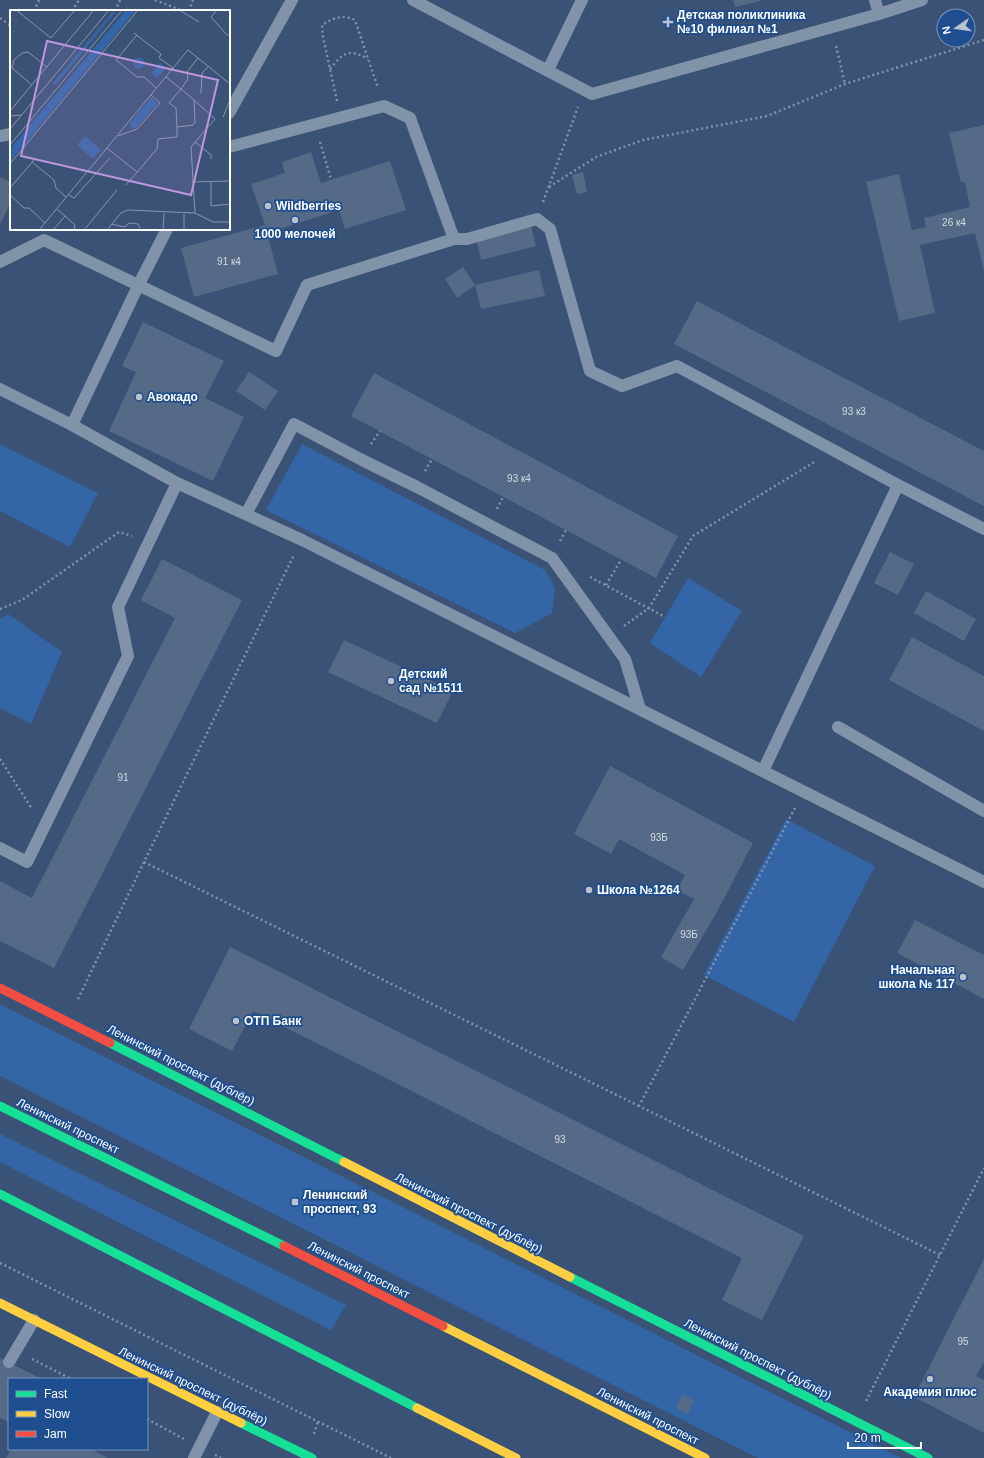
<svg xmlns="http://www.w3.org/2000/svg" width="984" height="1458" font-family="Helvetica,sans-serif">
<rect width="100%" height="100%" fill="#395276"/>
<path fill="#3465a6" d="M 0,444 L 98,493 L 70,547 L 0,511 Z
M 302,444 L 545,570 L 555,588 L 552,613 L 515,633 L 266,510 Z
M 688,578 L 742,611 L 701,677 L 650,643 Z
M 8,614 L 62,652 L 31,724 L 0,708 L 0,618 Z
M 786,819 L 875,866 L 794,1022 L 704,975 Z
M 0,1004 L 901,1458 L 758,1458 L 0,1076 Z
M 0,1134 L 346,1305 L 331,1330 L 0,1162 Z"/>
<path fill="#556a86" d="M 733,0 L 761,0 L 761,1 L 735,7 Z
M 984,125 L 984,271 L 975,233 L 920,245 L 935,313 L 899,321 L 866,182 L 899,174 L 912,230 L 926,227 L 924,218 L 970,207 L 965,182 L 961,183 L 949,133 Z
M 311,152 L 321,183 L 390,161 L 406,210 L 345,229 L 339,210 L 267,233 L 278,274 L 194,297 L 181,248 L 265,225 L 251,184 L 285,173 L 282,162 Z
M 583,172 L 587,192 L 577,194 L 572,175 Z
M 0,177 L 11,182 L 11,202 L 0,225 Z
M 531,225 L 536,246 L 481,260 L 476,238 Z
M 463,267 L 475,285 L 539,270 L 545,296 L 481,309 L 475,285 L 457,298 L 445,279 Z
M 697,301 L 984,451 L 984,506 L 674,344 Z
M 143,322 L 224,361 L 205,398 L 244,417 L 213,481 L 109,431 L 136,372 L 122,366 Z
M 249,372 L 278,391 L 265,410 L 236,391 Z
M 374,373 L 678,536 L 656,578 L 351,416 Z
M 890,552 L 914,564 L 898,595 L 874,583 Z
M 162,559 L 242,600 L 54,968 L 0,941 L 0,881 L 32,898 L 175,618 L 141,600 Z
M 926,591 L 976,619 L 964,641 L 914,613 Z
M 912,637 L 984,676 L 984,731 L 889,680 Z
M 344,640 L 453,691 L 437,723 L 328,672 Z
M 610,766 L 753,843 L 717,912 L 683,970 L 661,957 L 694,899 L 677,890 L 685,875 L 619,839 L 611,854 L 574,834 Z
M 915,920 L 984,955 L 984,999 L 897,953 Z
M 230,947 L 804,1236 L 762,1320 L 722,1300 L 742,1258 L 253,1011 L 232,1051 L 189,1029 Z
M 984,1259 L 984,1362 L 976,1376 L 984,1380 L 984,1433 L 914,1397 Z
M 0,1358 L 42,1379 L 9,1379 L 9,1422 L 0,1418 Z
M 682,1395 L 694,1400 L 688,1414 L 676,1408 Z
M 11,1449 L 91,1449 L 108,1458 L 6,1458 Z"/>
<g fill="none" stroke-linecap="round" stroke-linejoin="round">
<path stroke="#8093a9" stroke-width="2.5" stroke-dasharray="2 3" stroke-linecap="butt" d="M 155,0 L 183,11
M 34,11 L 39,0
M 72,11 L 79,0
M 115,11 L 120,0
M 189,11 L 193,0
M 0,18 L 11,26
M 836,46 L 845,84
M 330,69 C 343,53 348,48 368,59
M 337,101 L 323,37 L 322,25 C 333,18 343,14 355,20 L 378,88
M 320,142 L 331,179
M 549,187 L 596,157 L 643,140 L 767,116 L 845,84 L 984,40
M 543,202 L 578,107
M 371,444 L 380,431
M 425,471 L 432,459
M 497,509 L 503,497
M 560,541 L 566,530
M 590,577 L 665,617
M 606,585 L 621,560
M 0,609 L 22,600 L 119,532 L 132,536
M 624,626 L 649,608 L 693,536 L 816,461
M 0,759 L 32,809
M 795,808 L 639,1106 L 940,1255
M 144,862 L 639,1106
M 78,999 L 144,862 L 294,555
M 0,1263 L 391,1458
M 32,1359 L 71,1379
M 866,1401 L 984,1168
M 147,1419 L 184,1439
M 314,1434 L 318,1421
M 215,1455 L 221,1458"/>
<path stroke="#8093a9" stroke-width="12" d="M 413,0 L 592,94 L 879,14 L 922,0
M 875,0 L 879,14
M 548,70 L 582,0
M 229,113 L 292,0
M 0,136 L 11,134
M 454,239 L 467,239 L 537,219 L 550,229 L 590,371 L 622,386 L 677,366 L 898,485 L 984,529
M 0,262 L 44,240 L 276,351 L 307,285 L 454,239 L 410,118 L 384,106 L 229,147
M 0,389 L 72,425 L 177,483 L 302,540 L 984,882
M 72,425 L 139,284 L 167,229
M 246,514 L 294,424 L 362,460 L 417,487 L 552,558 L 625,659 L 640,709
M 838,727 L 984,811
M 763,771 L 898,485
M 0,848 L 27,862 L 128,656 L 118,607 L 177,483
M 9,1362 L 34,1320
M 194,1458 L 217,1412"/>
<path stroke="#16e098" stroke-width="9" d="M 110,1043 L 344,1162
M 0,1106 L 284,1246
M 0,1194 L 417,1408
M 570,1277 L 928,1458
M 241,1423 L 312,1458"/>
<path stroke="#ffcf43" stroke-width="9" d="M 344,1162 L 570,1277
M 0,1303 L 241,1423
M 443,1326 L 705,1458
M 417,1408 L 516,1458"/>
<path stroke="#f24e42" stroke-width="9" d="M 0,988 L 110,1043
M 284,1246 L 443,1326"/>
</g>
<g fill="#bac2cf" stroke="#1f4e90" stroke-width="1.5">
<path d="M666 16h4v4h4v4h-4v4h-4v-4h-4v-4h4z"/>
<circle cx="268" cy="206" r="4"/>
<circle cx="295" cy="220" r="4"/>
<circle cx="139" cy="397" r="4"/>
<circle cx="391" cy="681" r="4"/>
<circle cx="589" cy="890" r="4"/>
<circle cx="963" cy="977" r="4"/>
<circle cx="236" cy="1021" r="4"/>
<rect x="291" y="1198" width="8" height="8" rx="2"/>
<circle cx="930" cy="1379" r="4"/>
</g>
<g text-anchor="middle" stroke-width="3.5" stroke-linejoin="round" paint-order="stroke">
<g font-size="10" fill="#d4dae1">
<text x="954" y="226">26 к4</text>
<text x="229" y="265">91 к4</text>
<text x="854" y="415">93 к3</text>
<text x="519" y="482">93 к4</text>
<text x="123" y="781">91</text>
<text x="659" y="841">93Б</text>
<text x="689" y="938">93Б</text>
<text x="560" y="1143">93</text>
<text x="963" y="1345">95</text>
</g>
<g font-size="12" font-weight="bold" fill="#fff" stroke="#1f4e90" text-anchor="start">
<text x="677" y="19">Детская поликлиника<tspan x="677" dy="14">№10 филиал №1</tspan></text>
<text x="276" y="210">Wildberries</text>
<text x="295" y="238" text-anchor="middle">1000 мелочей</text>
<text x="147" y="401">Авокадо</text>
<text x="399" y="678">Детский<tspan x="399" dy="14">сад №1511</tspan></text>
<text x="597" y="894">Школа №1264</text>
<text x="955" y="974" text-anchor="end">Начальная<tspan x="955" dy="14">школа № 117</tspan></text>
<text x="244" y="1025">ОТП Банк</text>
<text x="303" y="1199">Ленинский<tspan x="303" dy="14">проспект, 93</tspan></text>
<text x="930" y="1396" text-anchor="middle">Академия плюс</text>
</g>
<g font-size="12" fill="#fff" stroke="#1f4e90">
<text transform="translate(181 1065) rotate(27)" y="4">Ленинский проспект (дублёр)</text>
<text transform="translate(68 1126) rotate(26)" y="4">Ленинский проспект</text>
<text transform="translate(469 1213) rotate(27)" y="4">Ленинский проспект (дублёр)</text>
<text transform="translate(359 1270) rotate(27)" y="4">Ленинский проспект</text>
<text transform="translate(758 1359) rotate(27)" y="4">Ленинский проспект (дублёр)</text>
<text transform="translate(193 1386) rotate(26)" y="4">Ленинский проспект (дублёр)</text>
<text transform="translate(648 1416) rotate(27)" y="4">Ленинский проспект</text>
</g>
</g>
<g transform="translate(10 10)">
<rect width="220" height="220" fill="#395276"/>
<path d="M 104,0 L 107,0 L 46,75 L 43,73 ZM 116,0 L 126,0 L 0,152 L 0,139 ZM123.5 53a5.5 5.5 0 1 1 11 0a5.5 5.5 0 1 1-11 0ZM 150,53 L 156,58 L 147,68 L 142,63 ZM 141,87 L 148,93 L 126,118 L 121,118 L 120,113 ZM 75,126 L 91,140 L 83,149 L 67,135 Z" fill="#3465a6"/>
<path fill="none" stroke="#8897ad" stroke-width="1" d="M 6,0 L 41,28 L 65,0M 169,0 L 189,12M 207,0 L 201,7 L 217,25 L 220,25M 124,23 L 151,44 L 149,48 L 163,58M 127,25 L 106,50 L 127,67 L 134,67 L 146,78M 156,67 L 171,79 L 184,90 L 185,112 L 183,115 L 167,117 L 166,98 L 159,93 L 171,79 L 178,69 L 177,62 L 188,48M 22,75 L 2,58 L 4,50 L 12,43 L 18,42 L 37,57M 191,83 L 192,63 L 199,56M 0,101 L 84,0M 0,106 L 12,105M 213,107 L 220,90M 0,119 L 99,0M 108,126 L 127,119 L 150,93 L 141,85M 185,132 L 201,145 L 201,149M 0,135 L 112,0M 97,138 L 127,162M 22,152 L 44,170 L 46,178 L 56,187M 0,154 L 128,0M 182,172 L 220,171M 201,172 L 201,196 L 220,194M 116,175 L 147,139 L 148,129 L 167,127 L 167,117M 0,178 L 24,150M 0,185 L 14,198 L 19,198 L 35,213M 59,185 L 64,188 L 100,148M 47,199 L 65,215 L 64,220M 185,203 L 203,212 L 220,212M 174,204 L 174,220M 101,214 L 115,217 L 119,213 L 128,214 L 130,218M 44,219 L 55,206M 29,220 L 178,40 L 220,74M 74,220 L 107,180M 97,220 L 111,203 L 118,200 L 185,203 L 181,137 L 205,109 L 184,90M 153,220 L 154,203"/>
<path fill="#bd96df" fill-opacity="0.15" stroke="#bd96df" stroke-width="2" d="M 37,31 L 208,70 L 181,185 L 11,146 Z"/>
<rect width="220" height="220" fill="none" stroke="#fff" stroke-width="2"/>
</g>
<rect x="8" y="1378" width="140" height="72" fill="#1f4e90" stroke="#7995bc"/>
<rect x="16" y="1391" width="20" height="6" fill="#16e098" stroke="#7995bc"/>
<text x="44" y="1398" font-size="12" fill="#ffffff">Fast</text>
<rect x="16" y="1411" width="20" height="6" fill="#ffcf43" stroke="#7995bc"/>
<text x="44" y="1418" font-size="12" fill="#ffffff">Slow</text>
<rect x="16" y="1431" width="20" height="6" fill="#f24e42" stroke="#7995bc"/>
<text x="44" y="1438" font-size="12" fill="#ffffff">Jam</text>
<g transform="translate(956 28) rotate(257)"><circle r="19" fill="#1f4e90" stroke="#7995bc"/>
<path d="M0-3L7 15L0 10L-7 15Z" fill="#bac2cf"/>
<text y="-6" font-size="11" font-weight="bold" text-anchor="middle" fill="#ffffff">N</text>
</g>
<path d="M848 1442v6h73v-6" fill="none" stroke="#ffffff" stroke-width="2"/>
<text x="854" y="1442" font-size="12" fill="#ffffff" stroke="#1f4e90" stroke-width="3" paint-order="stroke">20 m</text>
</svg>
